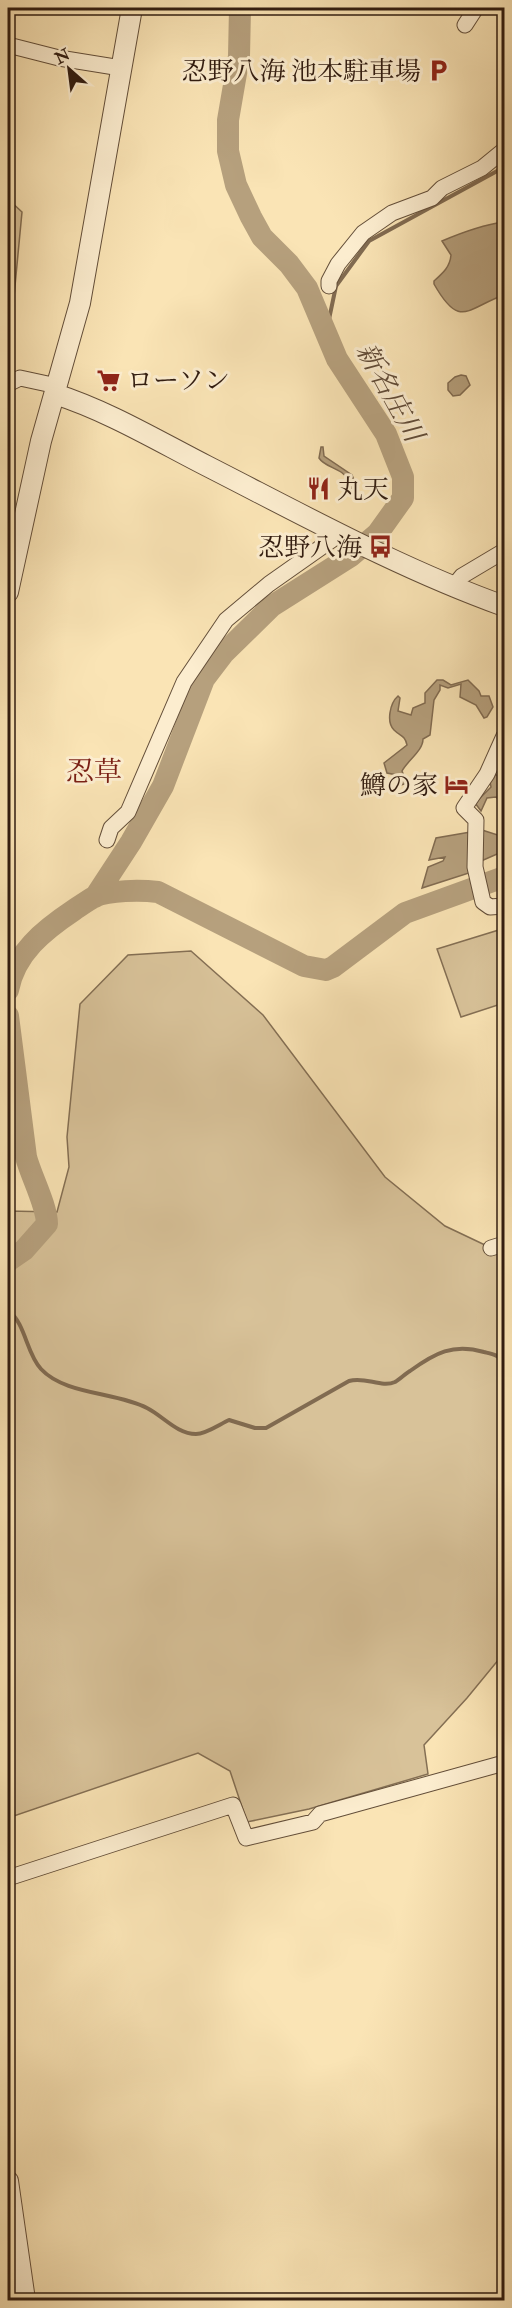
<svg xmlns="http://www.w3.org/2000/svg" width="512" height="2308" font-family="'IM FELL Double Pica','Noto Serif JP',serif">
<rect width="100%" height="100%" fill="#fae4b5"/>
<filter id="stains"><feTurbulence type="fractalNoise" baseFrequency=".00333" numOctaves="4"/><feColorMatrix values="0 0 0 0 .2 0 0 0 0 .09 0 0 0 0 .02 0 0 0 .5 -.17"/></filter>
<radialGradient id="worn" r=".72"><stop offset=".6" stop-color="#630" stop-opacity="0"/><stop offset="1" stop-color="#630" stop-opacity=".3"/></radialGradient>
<path fill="#d8c299" stroke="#846f54" stroke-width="1.5" d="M 8,199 L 22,212 L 11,328 L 8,328 Z
M 502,929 L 504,934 L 504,1003 L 461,1017 L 437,949 Z
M 191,951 L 263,1015 L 385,1177 L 445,1226 L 504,1254 L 504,1653 L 467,1698 L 424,1745 L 428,1774 L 309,1809 L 247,1822 L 230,1771 L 198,1753 L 8,1818 L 8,1211 L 57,1212 L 69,1167 L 67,1137 L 80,1004 L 128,955 Z"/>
<path fill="#b6a07d" stroke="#816b51" stroke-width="1.5" d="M 504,222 L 504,295 C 467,308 460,330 434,284 L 434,281 C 443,273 450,267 451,255 L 442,241 C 463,232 482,225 504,222 Z
M 461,375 L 466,376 L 470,385 L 460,395 L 453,396 L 448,390 L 448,383 L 455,377 Z
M 321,447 L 323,447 L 324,456 L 352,475 L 356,485 L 353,489 L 350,490 C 349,487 349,483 348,480 C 343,468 325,468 319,458 Z
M 437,680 L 443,680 L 451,685 L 468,680 L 479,691 L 481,696 L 489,696 L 493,707 L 487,717 L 484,718 L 476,705 L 460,697 L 461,684 L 448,688 L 440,685 L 440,690 L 434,700 L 430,735 L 423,739 C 423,751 408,760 402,771 L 407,783 L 398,786 L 400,781 L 397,775 L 387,773 L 384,763 L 407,745 C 405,735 400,736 394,730 C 386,722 390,703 398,696 L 400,698 L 398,711 L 411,715 L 413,708 L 425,703 L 425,693 Z
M 495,775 L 499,775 L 504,781 L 504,805 L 496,797 L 487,798 L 481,811 L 475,803 L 491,787 L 490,782 Z
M 482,830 L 504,837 L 504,851 L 472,865 L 472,872 L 422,888 L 428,867 L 443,861 L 445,857 L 429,860 L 436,838 Z"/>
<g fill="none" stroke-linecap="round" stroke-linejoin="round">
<path stroke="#816b51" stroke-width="4" d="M 499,170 L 504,162
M 329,342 L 328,324 L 336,286 L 369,241 L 499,170 L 504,171
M 8,1310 C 26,1324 26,1353 41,1369 C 65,1395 117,1392 147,1408 C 163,1416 177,1434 196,1434 C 206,1434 220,1424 229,1420 L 255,1428 L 266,1428 L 349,1381 C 365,1376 381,1388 395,1382 C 400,1379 405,1374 410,1371 C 435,1353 453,1343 484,1352 C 492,1354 499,1355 504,1362"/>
<path stroke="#b6a07d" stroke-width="22" d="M 95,897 L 131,842 L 163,786 L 204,679 L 223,654 L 272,606 L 351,556 L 378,533 L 403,498 L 403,477 L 386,434 L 337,359 L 307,288 L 289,264 L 262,237 L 251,217 L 236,185 L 228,151 L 228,120 L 239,56 L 240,8
M 8,990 C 15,953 44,930 74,910 C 80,906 87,901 94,897 C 109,890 141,890 158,892 L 304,966 L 326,970 L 333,967 L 405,913 L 504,877
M 8,1016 L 26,1157 C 31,1176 47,1206 47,1224 L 24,1250 L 8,1261"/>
<defs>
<path id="minor" d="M 465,25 L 476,8
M 8,45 L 59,58 L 121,68
M 329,286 L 329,281 L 338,264 L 363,233 L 392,213 L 432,198 L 442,188 L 482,168 L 504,150
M 8,384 L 20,378 L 57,386
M 453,587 L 462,576 L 504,551
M 504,736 L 487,774 L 464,808 L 476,820 L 475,867 L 483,902 L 490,907 L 504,906
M 107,840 L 111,828 L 128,812 L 184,682 L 226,620 L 269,584 L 340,534
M 491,1248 L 504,1244
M 8,1878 L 233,1805 L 246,1838 L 313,1822 L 320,1814 L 504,1763"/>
<path id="tertiary" d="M 55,394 C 108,411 158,441 207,466 C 305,516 401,569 504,606
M 8,592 L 41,441 L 80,303 L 132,8
M 8,2181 L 25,2300"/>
</defs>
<use href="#minor" stroke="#634e39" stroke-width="17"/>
<use href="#tertiary" stroke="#634e39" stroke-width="22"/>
<use href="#minor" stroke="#fcedcf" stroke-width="15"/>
<use href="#tertiary" stroke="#fcedcf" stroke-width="20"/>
</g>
<defs>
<symbol id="parking-bare" viewBox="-9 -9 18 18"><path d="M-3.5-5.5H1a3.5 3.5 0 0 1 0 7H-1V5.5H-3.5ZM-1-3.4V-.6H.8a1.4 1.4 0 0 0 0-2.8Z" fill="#8f2418" stroke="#fcedcf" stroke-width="2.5" paint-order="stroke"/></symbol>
<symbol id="supermarket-bare" viewBox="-9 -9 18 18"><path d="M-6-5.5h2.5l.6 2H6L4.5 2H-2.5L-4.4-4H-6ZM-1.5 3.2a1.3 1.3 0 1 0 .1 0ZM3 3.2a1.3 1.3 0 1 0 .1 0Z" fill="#8f2418" stroke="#fcedcf" stroke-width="2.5" paint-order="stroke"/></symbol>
<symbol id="restaurant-bare" viewBox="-9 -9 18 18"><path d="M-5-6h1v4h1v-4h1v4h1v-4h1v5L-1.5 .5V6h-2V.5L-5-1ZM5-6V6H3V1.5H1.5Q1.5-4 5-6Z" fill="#8f2418" stroke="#fcedcf" stroke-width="2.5" paint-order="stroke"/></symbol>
<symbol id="bus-bare" viewBox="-9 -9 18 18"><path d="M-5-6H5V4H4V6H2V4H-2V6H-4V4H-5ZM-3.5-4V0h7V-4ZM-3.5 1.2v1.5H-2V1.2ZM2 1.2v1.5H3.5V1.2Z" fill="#8f2418" stroke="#fcedcf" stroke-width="2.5" paint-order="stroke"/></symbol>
<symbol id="hotel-bare" viewBox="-9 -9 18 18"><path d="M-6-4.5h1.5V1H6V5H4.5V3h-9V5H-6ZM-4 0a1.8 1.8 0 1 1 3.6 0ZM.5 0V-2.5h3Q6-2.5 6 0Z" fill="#8f2418" stroke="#fcedcf" stroke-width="2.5" paint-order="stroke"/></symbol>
</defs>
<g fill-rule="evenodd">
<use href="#parking-bare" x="422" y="54" width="33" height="33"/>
<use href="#supermarket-bare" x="92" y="364" width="33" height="33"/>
<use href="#restaurant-bare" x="302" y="472" width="33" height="33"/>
<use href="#bus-bare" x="364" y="530" width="33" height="33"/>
<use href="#hotel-bare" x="440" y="768" width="33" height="33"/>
</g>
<g text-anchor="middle" stroke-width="6" stroke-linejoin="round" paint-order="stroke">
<g font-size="26" fill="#311c10" stroke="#fcedcf" text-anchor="end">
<text x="421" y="80">忍野八海 池本駐車場</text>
<text x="127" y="389" text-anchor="start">ローソン</text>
<text x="337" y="498" text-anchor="start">丸天</text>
<text x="362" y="556">忍野八海</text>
<text x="438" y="794">鱒の家</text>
</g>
<g font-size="27" font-style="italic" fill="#604a36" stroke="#fcedcf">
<text transform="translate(390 392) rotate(61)" y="9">新名庄川</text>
</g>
<g font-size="28" fill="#7a1f14" stroke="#fcedcf">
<text x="94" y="781">忍草</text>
</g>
</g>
<rect width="512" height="2308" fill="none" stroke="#fae4b5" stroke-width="30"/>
<rect x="9" y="9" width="494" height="2290" fill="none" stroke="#311c10" stroke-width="3"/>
<rect x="15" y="15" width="482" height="2278" fill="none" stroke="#311c10" stroke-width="1.5"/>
<g transform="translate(69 69) rotate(332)" stroke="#fcedcf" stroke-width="4.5" paint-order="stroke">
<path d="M0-4.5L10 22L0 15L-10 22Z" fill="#311c10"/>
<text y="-9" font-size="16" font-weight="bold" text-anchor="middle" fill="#311c10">N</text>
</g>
<rect width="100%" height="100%" filter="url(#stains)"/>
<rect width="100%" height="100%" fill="url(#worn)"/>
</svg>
